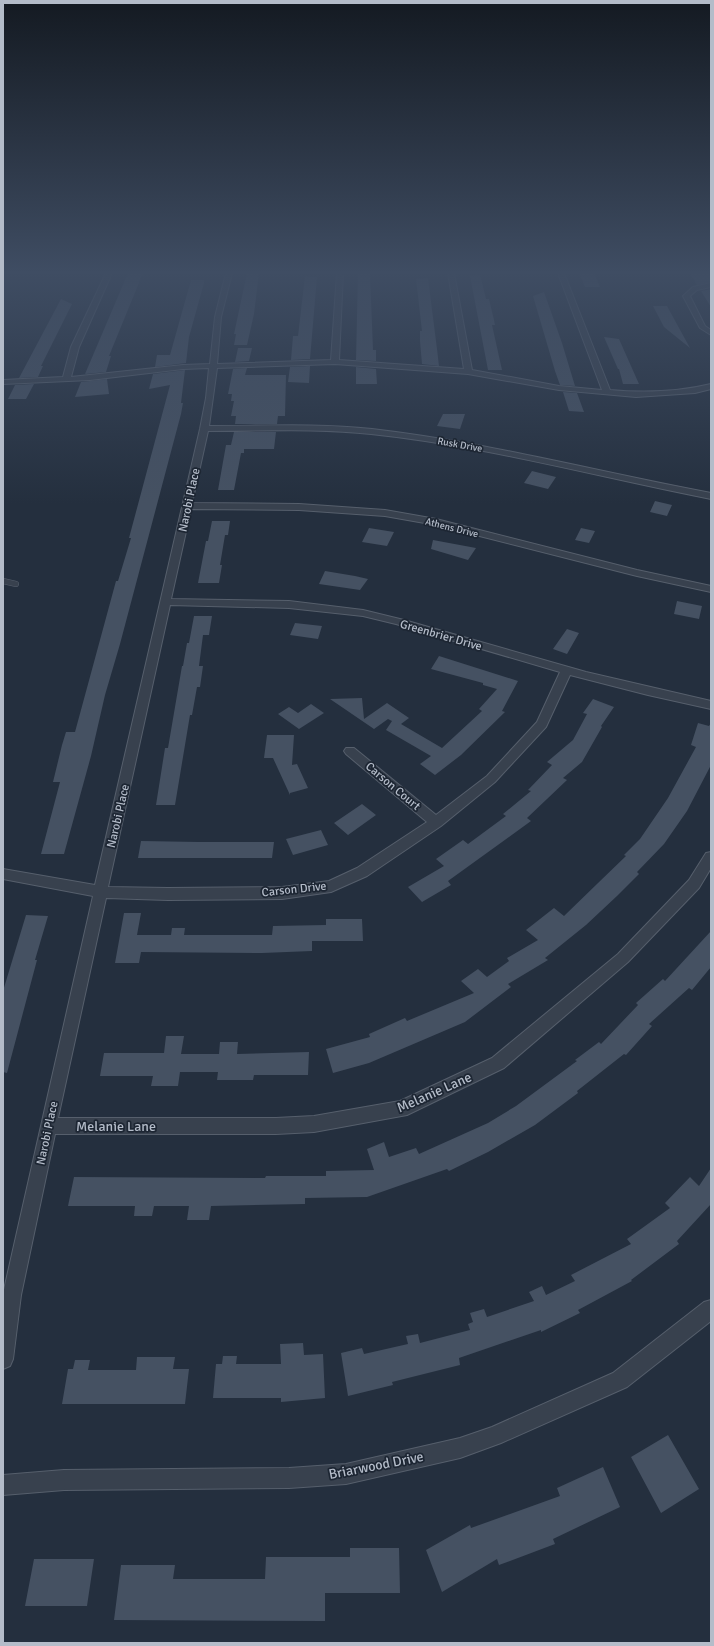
<svg xmlns="http://www.w3.org/2000/svg" width="714" height="1646" font-family="Signika,sans-serif">
<rect width="100%" height="100%" fill="#242f3e"/>
<path fill="#455162" d="M 128,273 L 143,273 L 109,356 L 111,356 L 106,372 L 85,374 Z
M 247,273 L 259,273 L 254,314 L 247,345 L 234,345 L 236,334 L 234,334 Z
M 358,273 L 370,273 L 373,350 L 376,350 L 376,361 L 356,360 Z
M 579,273 L 594,273 L 600,287 L 585,287 Z
M 690,273 L 711,273 L 711,282 L 697,285 Z
M 480,274 L 486,299 L 489,299 L 494,320 L 495,325 L 492,325 L 502,370 L 488,370 L 470,276 Z
M 305,276 L 317,277 L 310,359 L 291,360 L 293,336 L 298,336 Z
M 428,278 L 437,349 L 439,366 L 422,364 L 420,341 L 420,331 L 422,331 L 416,279 Z
M 191,280 L 204,280 L 204,283 L 189,337 L 186,363 L 155,367 L 157,355 L 170,355 Z
M 711,289 L 711,307 L 701,291 Z
M 544,292 L 562,343 L 575,386 L 560,385 L 555,371 L 533,296 Z
M 61,299 L 72,304 L 41,366 L 43,366 L 38,377 L 19,378 Z
M 653,306 L 667,306 L 690,348 L 664,327 Z
M 604,337 L 619,339 L 639,384 L 623,384 L 619,369 L 618,369 Z
M 238,348 L 252,348 L 249,361 L 235,362 Z
M 310,366 L 309,383 L 288,382 L 290,367 Z
M 356,367 L 376,369 L 377,384 L 356,384 Z
M 247,368 L 245,375 L 286,375 L 285,416 L 278,416 L 277,424 L 235,424 L 236,416 L 231,416 L 234,401 L 231,401 L 232,394 L 228,394 L 233,369 Z
M 185,370 L 181,403 L 183,403 L 181,414 L 120,644 L 105,695 L 91,756 L 64,854 L 41,854 L 60,782 L 53,782 L 62,745 L 66,732 L 75,732 L 116,581 L 118,581 L 131,538 L 129,538 L 170,385 L 149,389 L 153,374 Z
M 107,379 L 109,394 L 75,397 L 81,382 Z
M 34,384 L 26,399 L 8,399 L 15,385 Z
M 563,392 L 577,393 L 584,412 L 569,411 Z
M 443,414 L 465,414 L 460,429 L 437,426 Z
M 234,432 L 276,432 L 274,449 L 244,449 L 244,453 L 241,453 L 234,490 L 218,490 L 226,445 L 231,445 Z
M 532,471 L 556,477 L 548,489 L 524,483 Z
M 655,501 L 672,505 L 667,516 L 650,512 Z
M 212,521 L 230,521 L 228,535 L 225,535 L 220,565 L 222,565 L 219,583 L 198,583 L 206,541 L 208,541 Z
M 369,528 L 394,532 L 387,546 L 362,542 Z
M 581,528 L 595,531 L 589,543 L 575,540 Z
M 433,540 L 476,548 L 468,560 L 431,549 Z
M 325,571 L 355,576 L 368,579 L 360,590 L 319,584 Z
M 677,601 L 702,606 L 699,619 L 674,614 Z
M 194,616 L 212,616 L 209,635 L 203,635 L 199,666 L 203,666 L 200,687 L 197,687 L 192,715 L 190,715 L 175,805 L 156,805 L 165,748 L 168,748 L 182,666 L 183,666 L 187,643 L 189,643 Z
M 295,623 L 322,626 L 318,639 L 290,635 Z
M 567,629 L 579,633 L 567,654 L 553,649 Z
M 439,656 L 518,681 L 502,711 L 505,712 L 461,755 L 435,775 L 420,764 L 431,756 L 386,730 L 392,721 L 388,719 L 374,729 L 330,699 L 362,698 L 364,719 L 387,703 L 409,718 L 401,724 L 442,748 L 482,711 L 479,709 L 497,689 L 483,685 L 483,683 L 431,669 Z
M 593,699 L 614,707 L 601,726 L 602,727 L 582,762 L 563,778 L 567,780 L 527,818 L 531,821 L 448,881 L 451,885 L 422,902 L 408,887 L 444,866 L 436,859 L 463,840 L 468,844 L 506,816 L 503,814 L 531,791 L 528,790 L 552,765 L 547,762 L 573,740 L 587,714 L 583,713 Z
M 311,704 L 324,713 L 299,729 L 278,714 L 289,707 L 298,713 Z
M 698,723 L 709,726 L 711,723 L 711,765 L 687,811 L 664,844 L 637,872 L 639,874 L 617,896 L 586,925 L 545,958 L 548,960 L 508,984 L 511,987 L 465,1022 L 369,1063 L 333,1073 L 326,1049 L 370,1037 L 369,1034 L 405,1018 L 407,1021 L 474,993 L 461,981 L 478,969 L 487,977 L 509,961 L 507,958 L 538,940 L 526,930 L 554,908 L 564,916 L 598,883 L 626,856 L 624,855 L 640,839 L 668,798 L 696,747 L 691,745 Z
M 267,735 L 294,735 L 292,765 L 297,764 L 308,788 L 290,793 L 290,795 L 273,758 L 264,758 Z
M 362,804 L 376,815 L 348,835 L 334,823 Z
M 321,830 L 328,845 L 293,855 L 286,839 Z
M 141,841 L 199,842 L 274,842 L 272,858 L 138,858 Z
M 124,913 L 141,913 L 137,935 L 171,935 L 172,928 L 185,928 L 184,935 L 272,935 L 273,926 L 326,925 L 326,919 L 362,919 L 363,941 L 312,941 L 312,951 L 262,953 L 141,952 L 139,963 L 115,963 Z
M 26,915 L 48,916 L 35,960 L 37,960 L 7,1073 L 3,1072 L 3,991 Z
M 711,931 L 711,967 L 692,990 L 689,988 L 649,1024 L 652,1026 L 626,1055 L 624,1054 L 577,1091 L 578,1093 L 535,1125 L 488,1152 L 449,1171 L 447,1169 L 367,1197 L 305,1198 L 305,1204 L 211,1206 L 209,1220 L 187,1220 L 189,1206 L 154,1206 L 152,1216 L 134,1216 L 135,1206 L 68,1206 L 74,1177 L 265,1178 L 266,1176 L 326,1176 L 326,1171 L 374,1170 L 367,1149 L 384,1142 L 389,1157 L 416,1148 L 419,1154 L 488,1123 L 516,1106 L 577,1061 L 575,1060 L 599,1042 L 601,1044 L 638,1005 L 636,1003 L 663,979 L 665,981 Z
M 166,1036 L 184,1036 L 181,1054 L 219,1054 L 220,1042 L 238,1042 L 237,1054 L 309,1052 L 308,1075 L 254,1075 L 253,1080 L 217,1080 L 218,1072 L 180,1072 L 178,1086 L 151,1086 L 153,1076 L 100,1076 L 104,1053 L 164,1053 Z
M 711,1168 L 711,1204 L 677,1241 L 679,1244 L 631,1280 L 632,1281 L 578,1310 L 580,1313 L 541,1332 L 541,1330 L 459,1358 L 460,1365 L 392,1382 L 393,1385 L 348,1396 L 341,1353 L 362,1348 L 364,1354 L 408,1344 L 406,1336 L 418,1334 L 420,1343 L 470,1330 L 468,1324 L 473,1322 L 470,1313 L 484,1309 L 487,1317 L 534,1301 L 529,1292 L 542,1286 L 546,1295 L 575,1281 L 571,1275 L 631,1244 L 627,1239 L 670,1208 L 665,1203 L 690,1177 L 699,1186 Z
M 303,1343 L 304,1355 L 323,1354 L 325,1398 L 281,1402 L 281,1398 L 213,1398 L 216,1364 L 222,1364 L 223,1356 L 237,1356 L 236,1364 L 281,1364 L 280,1344 Z
M 137,1357 L 175,1357 L 173,1369 L 189,1369 L 185,1404 L 62,1404 L 68,1369 L 73,1369 L 75,1360 L 90,1360 L 88,1370 L 136,1370 Z
M 668,1435 L 699,1489 L 661,1513 L 631,1457 Z
M 603,1467 L 620,1507 L 553,1539 L 555,1544 L 499,1565 L 497,1559 L 442,1592 L 426,1550 L 470,1525 L 471,1528 L 560,1496 L 557,1488 Z
M 350,1548 L 399,1548 L 400,1593 L 325,1593 L 325,1621 L 114,1620 L 121,1565 L 175,1565 L 173,1579 L 265,1579 L 266,1557 L 350,1557 Z
M 34,1559 L 94,1559 L 87,1606 L 25,1606 Z"/>
<g fill="none" stroke-linecap="round" stroke-linejoin="round">
<defs>
<path id="lane" d="M 3,581 L 16,584"/>
<path id="street" d="M 106,273 L 112,273 L 79,347 L 71,377 L 183,365 L 210,364 L 215,317 L 226,273 L 232,273 L 221,317 L 217,364 L 331,360 L 337,273 L 343,273 L 339,360 L 464,369 L 448,273 L 454,273 L 472,370 L 559,386 L 602,390 L 558,273 L 564,273 L 610,390 C 644,393 678,392 711,384 L 711,389 L 695,393 L 636,397 L 559,390 L 468,374 L 335,364 L 217,368 L 209,426 C 263,426 318,423 372,429 C 486,442 598,472 711,493 L 711,499 C 598,477 486,446 371,434 C 317,428 262,431 208,431 L 192,503 L 299,504 L 385,510 L 436,519 L 637,570 L 711,586 L 711,592 L 637,576 L 436,525 L 385,516 L 299,510 L 191,509 L 171,599 L 289,601 L 363,610 L 404,620 L 586,672 L 711,701 L 711,709 L 648,695 L 570,675 L 546,727 L 495,782 L 441,826 L 367,876 L 331,892 L 282,899 L 168,900 L 106,898 L 58,1118 L 276,1118 L 314,1116 L 400,1101 L 492,1058 L 618,954 L 689,880 L 706,853 L 711,852 L 711,868 L 699,888 L 628,962 L 504,1068 L 407,1115 L 314,1132 L 276,1134 L 55,1134 L 21,1295 L 13,1359 L 10,1366 L 3,1369 L 3,1294 L 93,896 L 3,879 L 3,869 L 95,885 L 200,429 L 206,398 L 209,368 L 183,369 L 90,380 L 3,384 L 3,380 L 63,377 L 71,347 ZM 170,605 L 289,608 L 363,616 L 396,624 L 560,672 L 537,722 L 487,776 L 436,815 L 354,748 L 346,748 L 344,751 L 346,754 L 427,822 L 357,868 L 329,881 L 282,887 L 168,888 L 108,887 Z
M 711,283 L 711,287 L 697,290 L 690,296 L 705,326 L 711,330 L 711,335 L 700,328 L 683,296 L 693,287 Z
M 711,1300 L 711,1321 L 627,1387 L 501,1443 L 460,1458 L 346,1484 L 289,1488 L 64,1490 L 3,1495 L 3,1475 L 64,1470 L 289,1468 L 346,1464 L 460,1438 L 492,1427 L 613,1373 L 704,1302 Z"/>
</defs>
<use href="#lane" stroke="#565f6c" stroke-width="6"/>
<use href="#street" stroke="#565f6c" stroke-width="2"/>
<use href="#lane" stroke="#38414e" stroke-width="5"/>
<use href="#street" fill="#38414e" fill-rule="evenodd"/>
</g>
<linearGradient id="sky" x2="0" y2="1"><stop stop-color="#141a22"/><stop offset="0.54" stop-color="#3f4d63"/><stop offset="1" stop-color="#3f4d63" stop-opacity="0"/></linearGradient>
<rect width="714" height="504" fill="url(#sky)"/>
<g text-anchor="middle" stroke-width="3.5" stroke-linejoin="round" paint-order="stroke">
<g font-size="10" fill="#b4bcc9" stroke="#1d2633">
<text transform="translate(460 444) rotate(10)" y="4">Rusk Drive</text>
<text transform="translate(452 527) rotate(14)" y="4">Athens Drive</text>
</g>
<g font-size="12" fill="#b4bcc9" stroke="#1d2633">
<text transform="translate(189 500) rotate(-78)" y="4">Narobi Place</text>
<text transform="translate(441 635) rotate(16)" y="4">Greenbrier Drive</text>
<text transform="translate(393 786) rotate(40)" y="4">Carson Court</text>
<text transform="translate(118 816) rotate(-77)" y="4">Narobi Place</text>
<text transform="translate(294 889) rotate(-6)" y="4">Carson Drive</text>
<text transform="translate(47 1133) rotate(-78)" y="4">Narobi Place</text>
</g>
<g font-size="14" fill="#b4bcc9" stroke="#1d2633">
<text transform="translate(434 1092) rotate(-24)" y="5">Melanie Lane</text>
<text x="116" y="1131">Melanie Lane</text>
<text transform="translate(376 1465) rotate(-11)" y="5">Briarwood Drive</text>
</g>
</g>
<rect width="714" height="1646" fill="none" stroke="#b4bcc9" stroke-width="8"/>
</svg>
